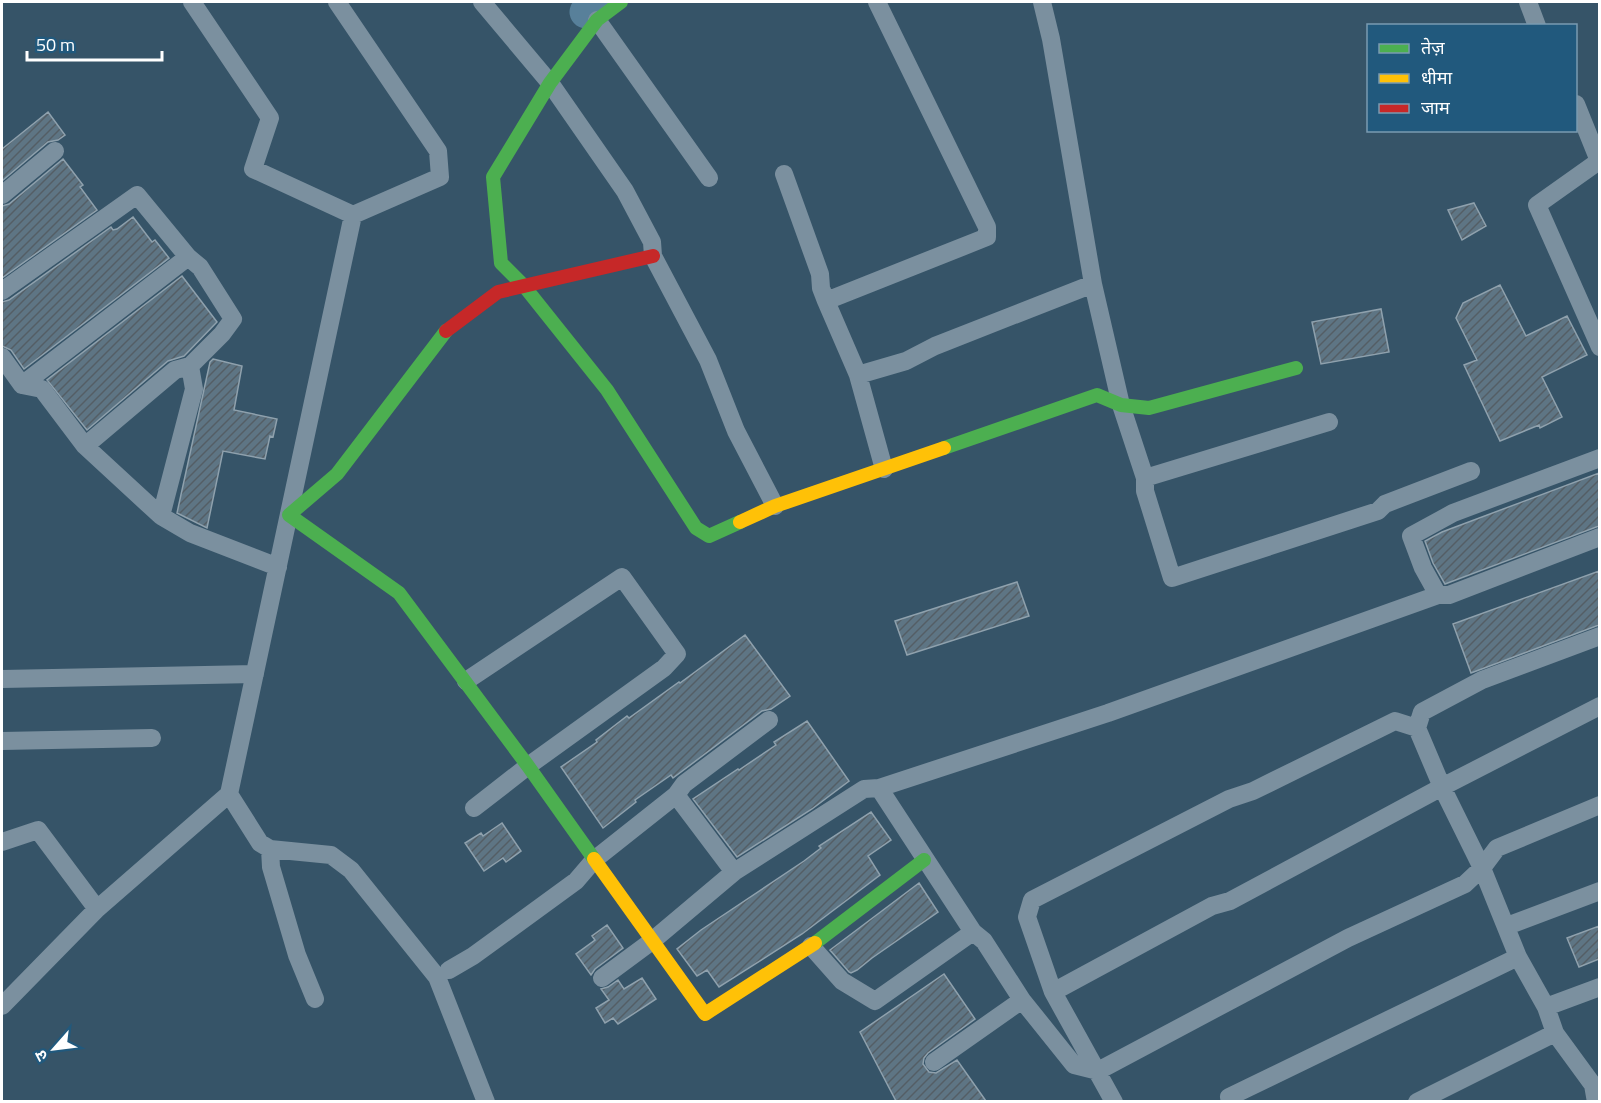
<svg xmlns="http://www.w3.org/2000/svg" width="1601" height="1103" font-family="'Titillium Web','Noto Sans Devanagari',sans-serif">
<defs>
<pattern id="building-hatch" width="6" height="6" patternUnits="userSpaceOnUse" patternTransform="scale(1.5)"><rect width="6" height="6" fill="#5e7584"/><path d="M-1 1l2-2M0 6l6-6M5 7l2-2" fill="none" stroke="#545e65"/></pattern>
</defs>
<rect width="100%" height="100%" fill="#365468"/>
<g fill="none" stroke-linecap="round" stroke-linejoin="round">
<path stroke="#58809a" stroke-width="33" d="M 586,12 L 593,2"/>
</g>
<path fill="url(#building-hatch)" stroke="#8fa1ad" stroke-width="1.5" d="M 48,112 L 65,135 L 58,140 L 48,142 L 2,181 L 2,149 Z
M 63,159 L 83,185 L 80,187 L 97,210 L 2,278 L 2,206 L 9,204 Z
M 1474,203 L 1486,226 L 1462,240 L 1448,210 Z
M 133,217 L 152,242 L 155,240 L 169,258 L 24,369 L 11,350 L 2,346 L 2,302 L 9,300 L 111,227 L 113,230 L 117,229 Z
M 182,276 L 217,322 L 184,356 L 168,361 L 87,430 L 47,380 Z
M 1500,285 L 1526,336 L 1567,316 L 1587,355 L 1542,377 L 1562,417 L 1540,428 L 1539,425 L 1500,441 L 1464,365 L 1477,360 L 1456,318 L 1463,303 Z
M 1381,309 L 1389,352 L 1321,364 L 1312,322 Z
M 213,359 L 242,366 L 234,410 L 277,419 L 273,437 L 270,436 L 265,459 L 223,451 L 207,528 L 177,513 L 210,362 Z
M 1599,473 L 1599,526 L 1445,584 L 1433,563 L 1425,541 L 1442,532 Z
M 1599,571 L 1599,625 L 1471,673 L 1453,624 Z
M 1017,582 L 1029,616 L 907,655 L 895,621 Z
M 745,635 L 790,696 L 771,709 L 762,711 L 673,778 L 671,775 L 635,800 L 636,802 L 603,828 L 561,767 L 597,742 L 596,740 L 627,716 L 629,718 L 679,682 L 680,683 Z
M 807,721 L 849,781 L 812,809 L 737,857 L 693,799 L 738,769 L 739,770 L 776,745 L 774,742 Z
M 871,812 L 891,840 L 868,856 L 880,875 L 802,934 L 719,987 L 707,970 L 697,976 L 677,949 L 701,930 L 804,861 L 821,848 L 819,846 Z
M 502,823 L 521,851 L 506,862 L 503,858 L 484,871 L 465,843 L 481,833 L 483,836 Z
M 919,883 L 938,912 L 872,958 L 857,970 L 851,973 L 849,972 L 830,950 Z
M 607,925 L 623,948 L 595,969 L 591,975 L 576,954 L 595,940 L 592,936 Z
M 1599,926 L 1599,959 L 1579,967 L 1567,938 Z
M 944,974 L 975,1019 L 928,1053 L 924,1058 L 923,1064 L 929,1072 L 936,1073 L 957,1060 L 986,1101 L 896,1101 L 860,1032 Z
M 642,978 L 656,999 L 618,1024 L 613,1018 L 605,1023 L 596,1008 L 609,1000 L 601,989 L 608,987 L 618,980 L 624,989 Z"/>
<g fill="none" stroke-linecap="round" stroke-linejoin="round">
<path stroke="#7b909f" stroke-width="18" d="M 337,2 L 438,151 L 440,177 L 353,215
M 482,2 L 550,83 L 625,191 L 652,242 L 653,256 L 708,360 L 736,431 L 775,506
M 1042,2 L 1051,39 L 1093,284 L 1121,405 L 1145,478 L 1145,491 L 1172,578 L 1378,511 L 1385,504 L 1471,471
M 1528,2 L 1537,26
M 597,20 L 709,178
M 1576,104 L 1599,161 L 1537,205 L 1600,347
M 784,174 L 820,274 L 821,288 L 826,301 L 987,237 L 987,227 L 877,2
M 2,195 L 55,151
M 2,291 L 137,195 L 188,257 L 200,267 L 233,319 L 222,334 L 190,366 L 175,370 L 85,446
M 826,301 L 858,375 L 884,469
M 2,357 L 22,385 L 42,389 L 85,446 L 161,516 L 190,533 L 278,567
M 858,375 L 906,361 L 935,346 L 1093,284
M 22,385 L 188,257
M 1145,478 L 1329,422
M 161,516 L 194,389 L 190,366
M 1438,595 L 1423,568 L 1411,536 L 1453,513 L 1600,458
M 2,679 L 255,674
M 466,681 L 622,577 L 677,654 L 664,668 L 528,766 L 474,808
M 2,741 L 152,738
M 879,788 L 973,932 L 984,941 L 1022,1000 L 1074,1065 L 1098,1071 L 1348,938 L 1465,884 L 1482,868 L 1497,848 L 1600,805
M 229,794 L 260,843 L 270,849 L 331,855 L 351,870 L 437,977 L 486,1102
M 676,795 L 734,872
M 2,842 L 38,830 L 97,909
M 270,849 L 271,867 L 297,955 L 315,999
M 1507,926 L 1600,891
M 811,946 L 842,981 L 875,1001 L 973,932
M 449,970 L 473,956 L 576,881 L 594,860 L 676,795 L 684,784 L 769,720
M 602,978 L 652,941 L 734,872 L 864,789 L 879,788 L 1108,713 L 1438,595 L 1449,595 L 1600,537
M 1053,992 L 1027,917 L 1032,900 L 1229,799 L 1253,791 L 1395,721 L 1417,728
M 2,1006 L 97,909 L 229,794 L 353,215 L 253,169 L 270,118 L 192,2
M 1546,1007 L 1600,987
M 934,1062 L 1022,1000
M 1114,1102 L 1053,992 L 1212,906 L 1230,901 L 1442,787 L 1600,706
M 1230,1102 L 1229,1097 L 1518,957
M 1417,1102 L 1555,1033
M 1596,1102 L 1593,1085 L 1555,1033 L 1546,1007 L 1518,957 L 1482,868 L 1442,787 L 1417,728 L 1422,712 L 1482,680 L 1600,636"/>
<path stroke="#4caf50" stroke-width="14" d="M 621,2 L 597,20 L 550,83 L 493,177 L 501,263 L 524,286 L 607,390 L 696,528 L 709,536 L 740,522
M 446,331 L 337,474 L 289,515 L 399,593 L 528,766 L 594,859
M 944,448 L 1097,395 L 1121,405 L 1149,408 L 1296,368
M 815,943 L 924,860"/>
<path stroke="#ffc107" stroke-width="14" d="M 740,522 L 775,506 L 944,448
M 594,859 L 705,1014 L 815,943"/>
<path stroke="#c62828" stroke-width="14" d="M 446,331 L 498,292 L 653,256"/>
</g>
<rect width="1601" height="1103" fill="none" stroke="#ffffff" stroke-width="6"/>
<rect x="1367" y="24" width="210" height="108" fill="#21597d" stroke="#7a9bb1" stroke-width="1.5"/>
<rect x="1379" y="44" width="30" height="9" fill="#4caf50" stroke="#7a9bb1" stroke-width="1.5"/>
<text x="1421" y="54" font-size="18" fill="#ffffff">तेज़</text>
<rect x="1379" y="74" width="30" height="9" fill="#ffc107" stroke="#7a9bb1" stroke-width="1.5"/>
<text x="1421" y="84" font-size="18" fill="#ffffff">धीमा</text>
<rect x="1379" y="104" width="30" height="9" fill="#c62828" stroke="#7a9bb1" stroke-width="1.5"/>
<text x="1421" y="114" font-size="18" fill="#ffffff">जाम</text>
<g transform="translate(54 1049) rotate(242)" stroke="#21597d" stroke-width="4.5" paint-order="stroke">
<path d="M0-4.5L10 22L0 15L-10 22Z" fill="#ffffff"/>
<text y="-9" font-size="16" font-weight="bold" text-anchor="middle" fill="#ffffff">उ</text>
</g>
<path d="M27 51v9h135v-9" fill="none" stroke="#ffffff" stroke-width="3"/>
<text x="36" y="51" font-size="18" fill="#ffffff" stroke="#21597d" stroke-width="4.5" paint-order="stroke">50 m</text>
</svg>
